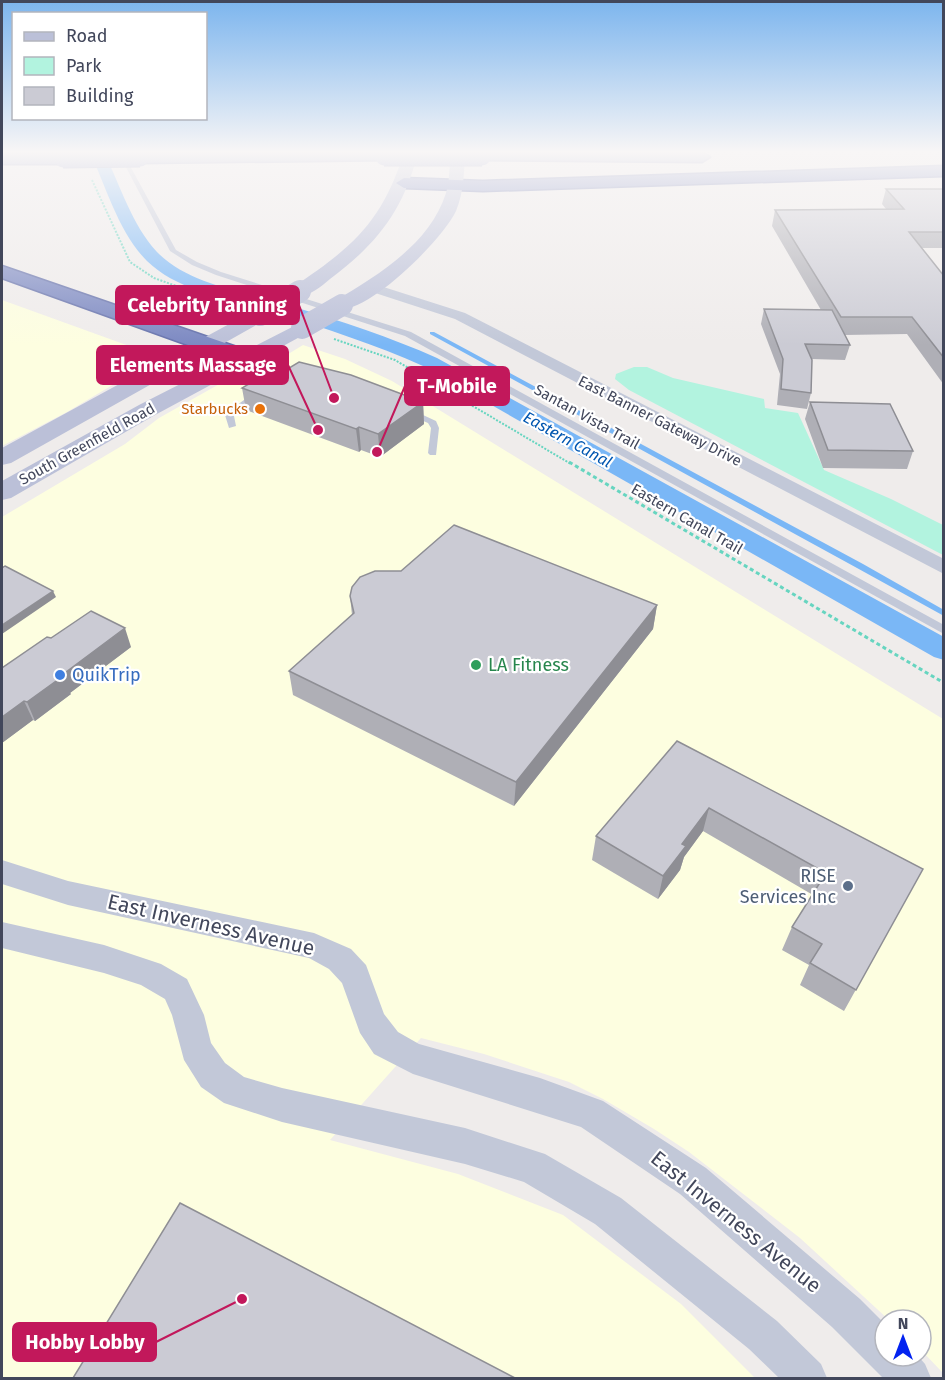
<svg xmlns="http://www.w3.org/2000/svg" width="945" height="1380" font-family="'Fira Sans',sans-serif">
<rect width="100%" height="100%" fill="#efeceb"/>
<path fill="#fdfee0" d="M 2,300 L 154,355 L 153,361 L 67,412 L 2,446 Z
M 303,345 L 345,359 L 392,381 L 943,719 L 943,1373 L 921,1350 L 921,1320 L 889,1320 L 800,1238 L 689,1152 L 654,1129 L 603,1099 L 569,1082 L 484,1054 L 421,1038 L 330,1140 L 458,1174 L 563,1215 L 681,1304 L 755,1378 L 2,1378 L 2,517 L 125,444 L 159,418 L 239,373 L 285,356 Z"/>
<path fill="#b2f3df" d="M 634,367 L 647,367 L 673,378 L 764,399 L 765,408 L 798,413 L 824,470 L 891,499 L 943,525 L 943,555 L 629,390 L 615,379 L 616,374 Z"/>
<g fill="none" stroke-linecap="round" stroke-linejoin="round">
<path fill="#7ab7f6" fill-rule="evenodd" d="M 430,332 L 434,332 L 863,564 L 944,610 L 944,616 L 857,568 L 430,334 Z"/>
<path fill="#7ab7f6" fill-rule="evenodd" d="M 90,152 L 104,152 C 120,185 132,225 157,252 C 190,286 248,292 291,306 C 341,321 390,337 437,358 L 944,637 L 944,660 L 934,657 L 423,366 C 376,345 327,329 277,313 C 235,300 180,293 147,261 C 119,233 106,187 90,152 Z"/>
<defs>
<path id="highway" d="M 384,152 L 392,157 L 389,160 L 140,163 L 132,158 L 140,153 Z
M 482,152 L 702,152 L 710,157 L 702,162 L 477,160 L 474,157 Z
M 2,154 L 63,154 L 71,159 L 63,164 L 2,164 Z
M 944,166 L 944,176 L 483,191 L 404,188 L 396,183 L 404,178 L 483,181 Z
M 2,266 L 254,353 L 257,358 L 254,363 L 246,365 L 238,363 L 2,278 Z"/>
</defs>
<use href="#highway" stroke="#6874ad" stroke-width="3"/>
<path stroke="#67d5c0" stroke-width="2" stroke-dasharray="2 1.5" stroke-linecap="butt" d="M 92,180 L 130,262 L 154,278 L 232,306
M 334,339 L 395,360 L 571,464"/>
<path stroke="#67d5c0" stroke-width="3" stroke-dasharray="4 3" stroke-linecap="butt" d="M 569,462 L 944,683"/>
<path fill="#c2c8d8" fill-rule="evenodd" d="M 118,152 L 123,153 L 176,250 L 197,262 L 221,272 L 411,332 L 944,625 L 944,634 L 405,336 L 216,275 L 192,265 L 170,251 Z
M 255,392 L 262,394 L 234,416 L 236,426 L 229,428 L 225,415 L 226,413 Z
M 410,409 L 436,421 L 439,428 L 436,455 L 430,455 L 428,453 L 431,428 L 428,423 L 407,414 L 406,412 Z"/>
<path fill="#c2c8d8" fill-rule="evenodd" d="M 371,283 L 465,313 L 944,559 L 944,574 L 455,319 L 366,290 L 364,287 Z
M 2,860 L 68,881 L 314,933 L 351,949 L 366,965 L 384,1014 L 398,1032 L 419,1044 L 540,1078 L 603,1101 L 706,1168 L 860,1299 L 885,1324 L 885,1356 L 918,1356 L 925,1364 L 931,1378 L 883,1378 L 832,1327 L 680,1194 L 581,1127 L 413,1074 L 374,1054 L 360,1033 L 342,983 L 329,969 L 309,958 L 68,905 L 2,884 Z
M 2,922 L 104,945 L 161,964 L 187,979 L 204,1015 L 211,1043 L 225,1063 L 244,1077 L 282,1088 L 465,1128 L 545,1154 L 621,1198 L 777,1321 L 821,1364 L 827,1378 L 779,1378 L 749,1349 L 595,1224 L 524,1182 L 465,1164 L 282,1122 L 224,1103 L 201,1087 L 184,1060 L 172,1015 L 165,999 L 141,985 L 104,973 L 2,948 Z"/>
<path fill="#bbc0d8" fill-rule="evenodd" d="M 404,152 L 418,152 C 404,210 377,244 330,279 C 319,288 307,299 293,295 L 290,291 L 293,287 C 352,248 383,221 404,152 Z
M 451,152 L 465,152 C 464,172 464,192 456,211 C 443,239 366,317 335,309 L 332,305 L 335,301 C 378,275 430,244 446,193 C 450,180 449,165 451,152 Z
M 260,309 L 267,311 L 270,315 L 267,319 L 11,463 L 2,465 L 2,448 L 253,311 Z
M 302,322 L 309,324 L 312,328 L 309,332 L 155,415 L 11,498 L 2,500 L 2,481 L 139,405 Z"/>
<use href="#highway" fill="#7c89c2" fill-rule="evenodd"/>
<defs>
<path id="highway-bridge" d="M 384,157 L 482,157
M 63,159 L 140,158"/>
</defs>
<use href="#highway-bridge" stroke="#6874ad" stroke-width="19" stroke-linecap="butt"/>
<path stroke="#bbc0d8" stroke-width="22" d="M 260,315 L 300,291
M 302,328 L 342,305"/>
<use href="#highway-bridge" stroke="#7c89c2" stroke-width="17"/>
</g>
<path fill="#afafb6" d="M 886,189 L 944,189 L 944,248 L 921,248 L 944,276 L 944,385 L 907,334 L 844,335 L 850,345 L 845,360 L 812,359 L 811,393 L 807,409 L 777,405 L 780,374 L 761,324 L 764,309 L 821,310 L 772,226 L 775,210 L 886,209 L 882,204 Z
M 281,373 L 423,402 L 424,424 L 380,457 L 361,450 L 359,452 L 246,410 L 242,388 Z
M 810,402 L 913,451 L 907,469 L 823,468 L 805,419 Z
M 350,596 L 657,605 L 653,629 L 514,806 L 293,695 L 289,671 L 352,615 Z
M 51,638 L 131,647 L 70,693 L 71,694 L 35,721 L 33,720 L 2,743 L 2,668 Z
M 677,741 L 923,869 L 844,1011 L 800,985 L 809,965 L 782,950 L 792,927 L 813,895 L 703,831 L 684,857 L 680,870 L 658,899 L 592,860 L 596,836 Z"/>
<path fill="#8e8e94" d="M 423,402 L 424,424 L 380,457 L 378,434 Z
M 359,427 L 361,450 L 359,452 L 356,429 Z
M 53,591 L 56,597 L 2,634 L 2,625 Z
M 657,605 L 653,629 L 514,806 L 516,782 Z
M 125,628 L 131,647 L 70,693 L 71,694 L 35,721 L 27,702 L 62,675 Z
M 24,701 L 33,720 L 2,743 L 2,717 Z
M 709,808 L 703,831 L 684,857 L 680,870 L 658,899 L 663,876 L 682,844 Z"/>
<path fill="#cbcbd4" stroke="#8e8e94" stroke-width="1.5" d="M 886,189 L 944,189 L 944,232 L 909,232 L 944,276 L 944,358 L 912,317 L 841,317 L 775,210 L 904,209 Z
M 764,309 L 832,310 L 850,345 L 805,344 L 812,360 L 811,393 L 781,389 L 783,359 Z
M 299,362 L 351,375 L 423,402 L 378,434 L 359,427 L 356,429 L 242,388 L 272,370 L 281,373 Z
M 810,402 L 890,404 L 913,451 L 828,450 Z
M 454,525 L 657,605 L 516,782 L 289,671 L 354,613 L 350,596 L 352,587 L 360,577 L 375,571 L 401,571 Z
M 5,566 L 53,591 L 2,625 L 2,568 Z
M 91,611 L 125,628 L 62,675 L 63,676 L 27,702 L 24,701 L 2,717 L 2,668 L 47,637 L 51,638 Z
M 677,741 L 923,869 L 856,990 L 810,963 L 822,944 L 792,927 L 826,873 L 709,808 L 682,844 L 686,846 L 663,876 L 596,836 Z
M 180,1203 L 515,1378 L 73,1378 Z"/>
<linearGradient id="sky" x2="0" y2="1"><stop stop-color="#7cb5ee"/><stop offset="0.44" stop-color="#f8f6f6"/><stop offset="1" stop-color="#f8f6f6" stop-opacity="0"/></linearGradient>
<rect width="945" height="345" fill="url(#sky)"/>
<circle fill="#e8710a" stroke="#fff" stroke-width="2" cx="260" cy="409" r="6"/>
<circle fill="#2e9e5b" stroke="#fff" stroke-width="2" cx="476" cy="665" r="6"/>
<circle fill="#3f7fe0" stroke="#fff" stroke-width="2" cx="60" cy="675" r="6"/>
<circle fill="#5c6f8a" stroke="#fff" stroke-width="2" cx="848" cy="886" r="6"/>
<g text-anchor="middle" stroke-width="4.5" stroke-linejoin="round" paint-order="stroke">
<g font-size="15" fill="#c56008" stroke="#fff" text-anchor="end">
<text x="248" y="414">Starbucks</text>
</g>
<g font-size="15" fill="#42475b" stroke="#fff">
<text transform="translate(587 417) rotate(29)" y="5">Santan Vista Trail</text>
<text transform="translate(660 421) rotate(27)" y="5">East Banner Gateway Drive</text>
<text transform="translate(87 444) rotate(-29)" y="5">South Greenfield Road</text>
<text transform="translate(687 519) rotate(30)" y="5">Eastern Canal Trail</text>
</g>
<g font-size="16" font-style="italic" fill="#0056b0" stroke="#fff">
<text transform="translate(568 439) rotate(29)" y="6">Eastern Canal</text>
</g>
<g font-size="18" fill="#27864d" stroke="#fff" text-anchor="start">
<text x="488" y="671">LA Fitness</text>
</g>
<g font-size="18" fill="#366cbe" stroke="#fff" text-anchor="start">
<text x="72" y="681">QuikTrip</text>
</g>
<g font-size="18" fill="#4e5e75" stroke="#fff" text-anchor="end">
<text x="836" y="882">RISE<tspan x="836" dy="21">Services Inc</tspan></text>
</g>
<g font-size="21" fill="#42475b" stroke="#fff">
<text transform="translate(211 925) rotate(13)" y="7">East Inverness Avenue</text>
<text transform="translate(736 1222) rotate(39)" y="7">East Inverness Avenue</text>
</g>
</g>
<path fill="none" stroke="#c2185b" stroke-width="2" d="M334 398L299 305M318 430L288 365M377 452L405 386M242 1299L156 1342"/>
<g fill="#c2185b" stroke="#fff" stroke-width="2">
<circle cx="334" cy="398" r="6"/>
<circle cx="318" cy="430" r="6"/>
<circle cx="377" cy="452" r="6"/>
<circle cx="242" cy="1299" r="6"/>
</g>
<g fill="#c2185b" stroke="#c2185b" stroke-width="2">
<rect x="116" y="286" width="183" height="38" rx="6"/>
<rect x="97" y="346" width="191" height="38" rx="6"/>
<rect x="405" y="367" width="104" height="38" rx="6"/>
<rect x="13" y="1323" width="143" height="38" rx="6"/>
</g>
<g font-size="20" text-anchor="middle" font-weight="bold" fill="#fff">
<text x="207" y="312">Celebrity Tanning</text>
<text x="193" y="372">Elements Massage</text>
<text x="457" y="393">T-Mobile</text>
<text x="85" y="1349">Hobby Lobby</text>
</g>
<rect width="945" height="1380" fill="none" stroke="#42475b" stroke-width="6"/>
<rect x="12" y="12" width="195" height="108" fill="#ffffff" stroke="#b3b5bd" stroke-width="1.5"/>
<rect x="24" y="32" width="30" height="9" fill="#bbc0d8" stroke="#b3b5bd" stroke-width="1.5"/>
<text x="66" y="42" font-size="18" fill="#42475b">Road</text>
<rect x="24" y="57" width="30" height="18" fill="#b2f3df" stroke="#b3b5bd" stroke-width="1.5"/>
<text x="66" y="72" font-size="18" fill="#42475b">Park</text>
<rect x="24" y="87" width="30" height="18" fill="#cbcbd4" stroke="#b3b5bd" stroke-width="1.5"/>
<text x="66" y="102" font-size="18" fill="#42475b">Building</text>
<g transform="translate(903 1338)"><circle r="28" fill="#ffffff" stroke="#b3b5bd" stroke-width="1.5"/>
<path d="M0-4.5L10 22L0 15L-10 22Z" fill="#0323f0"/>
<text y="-9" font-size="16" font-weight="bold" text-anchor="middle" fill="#42475b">N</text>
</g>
</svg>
